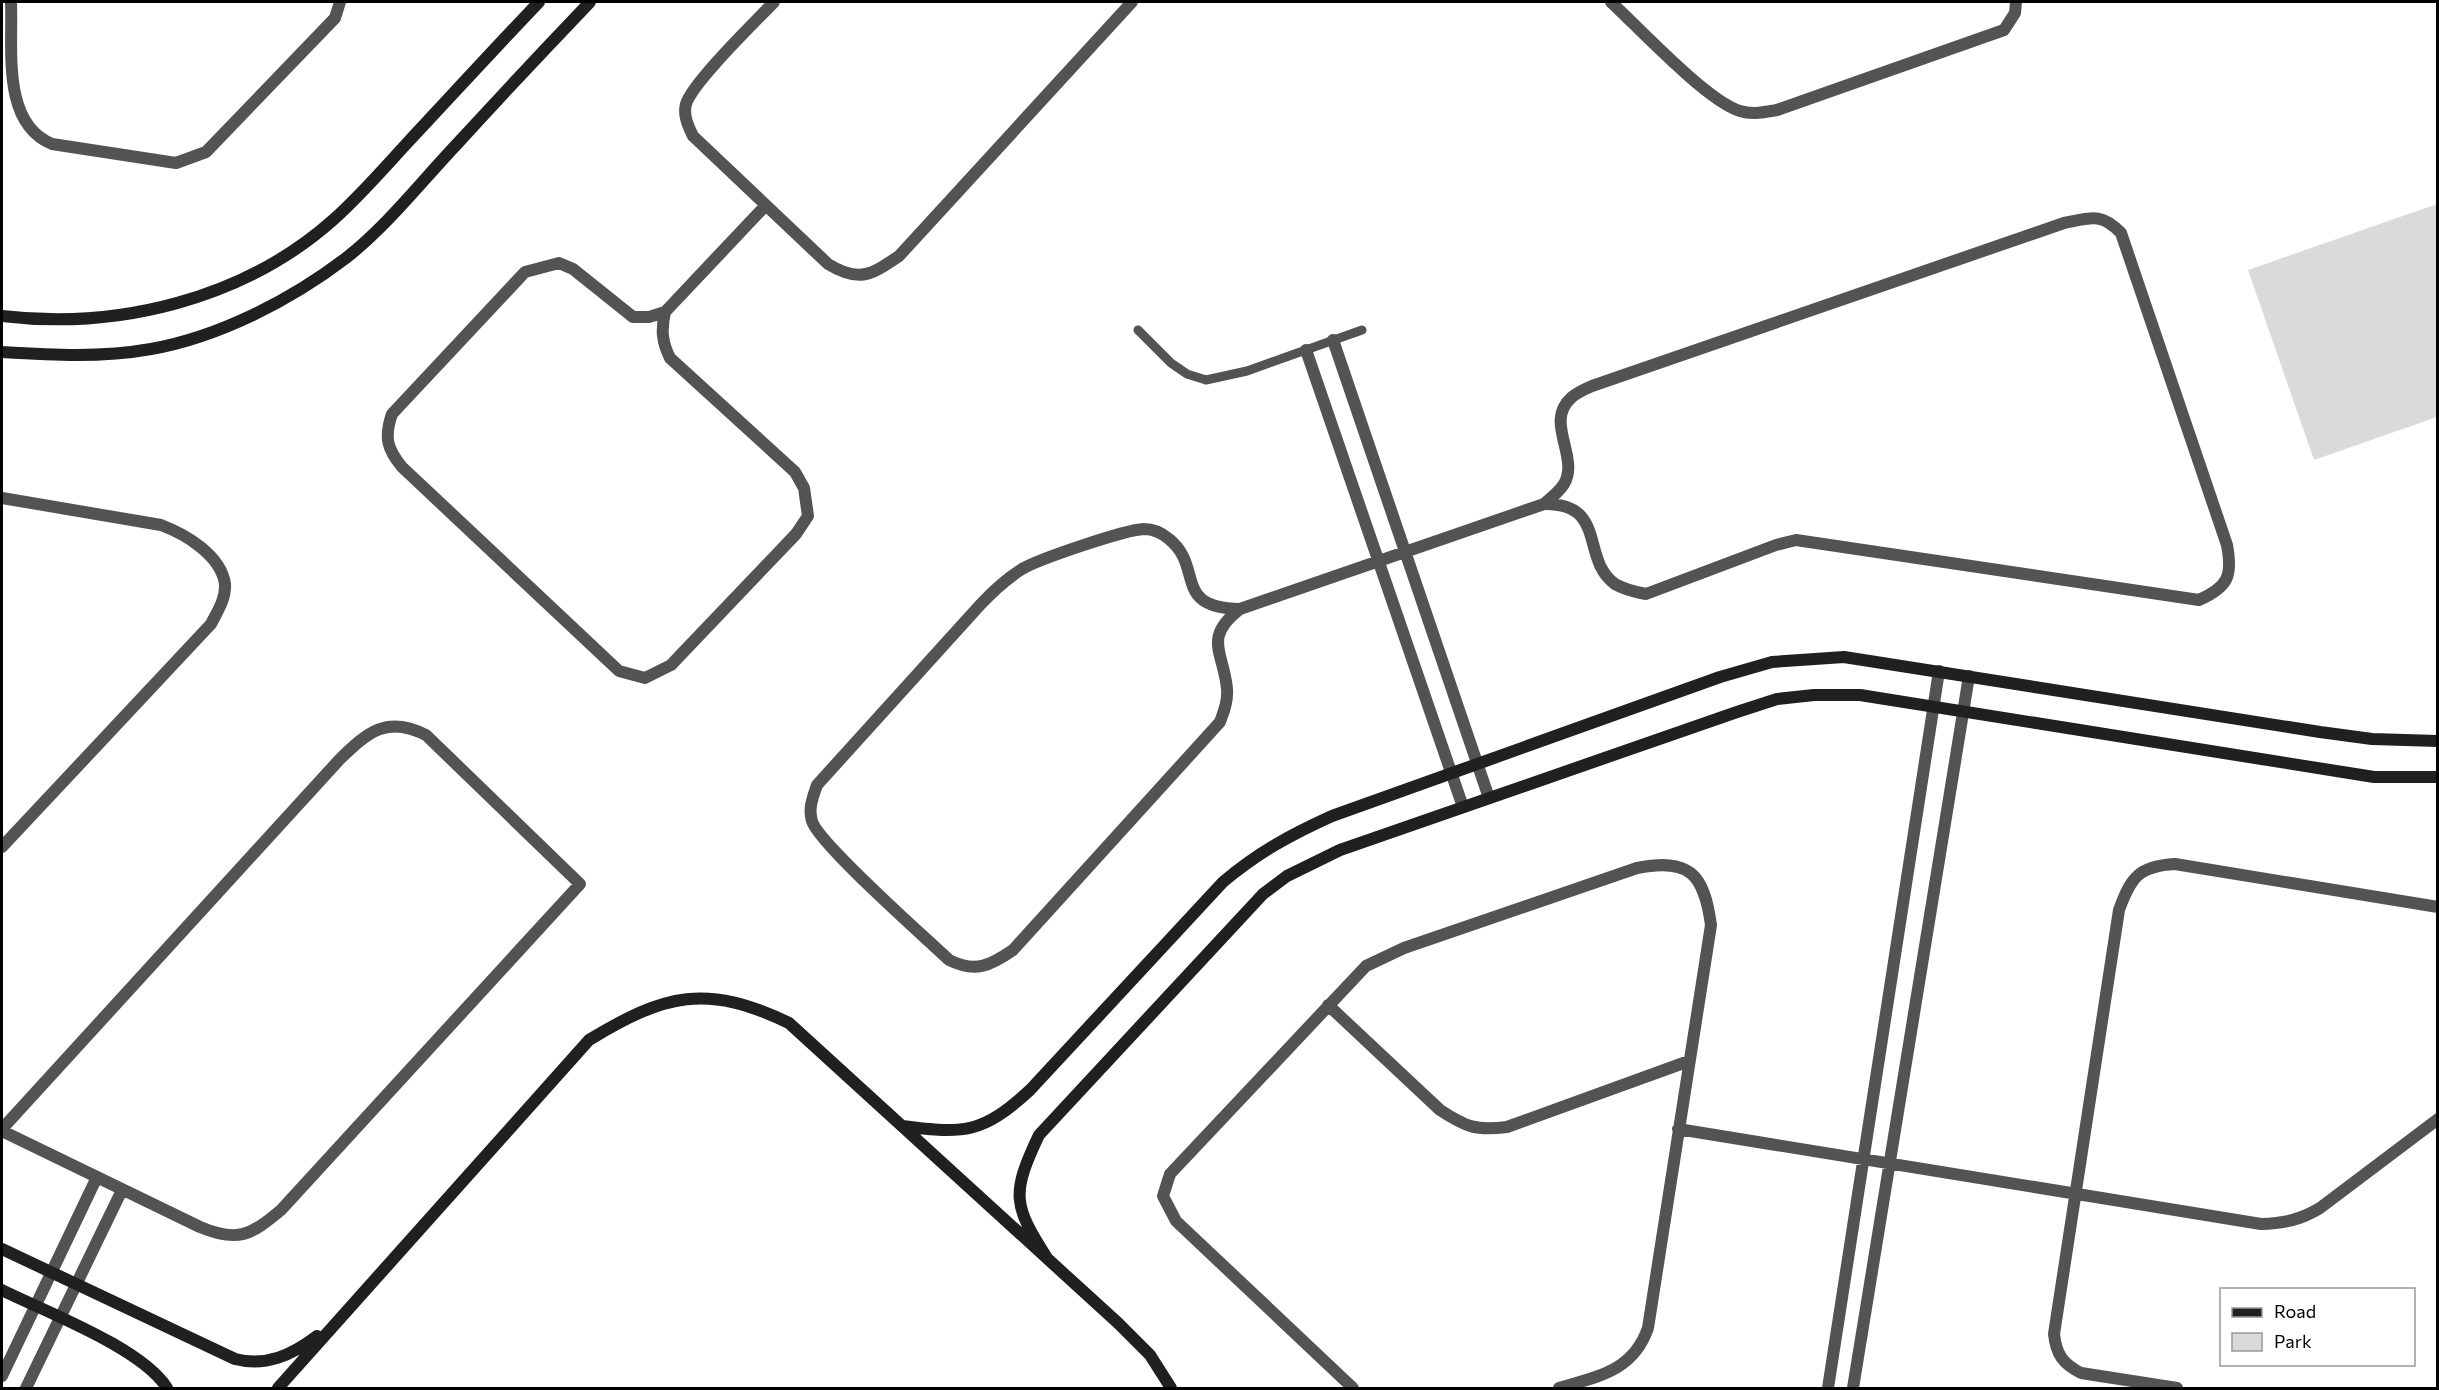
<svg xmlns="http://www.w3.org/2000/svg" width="2439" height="1390" font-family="Commissioner,sans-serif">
<rect width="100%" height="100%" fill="#fff"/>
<path fill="#dadada" d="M 2437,204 L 2437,417 L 2314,460 L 2248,270 Z"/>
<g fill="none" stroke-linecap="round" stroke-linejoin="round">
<path stroke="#535353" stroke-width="9" d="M 1138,330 L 1171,363 L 1187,374 L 1206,380 L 1247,371 L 1362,330"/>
<path stroke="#535353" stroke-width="12" d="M 11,2 C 13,48 1,123 52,144 L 176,163 L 206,152 L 335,18 L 340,2
M 774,2 C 755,22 693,82 686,104 C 683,115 688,126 693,136 L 828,264 C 859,283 871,275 899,256 L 1132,2
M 1611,2 C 1639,28 1707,101 1740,111 C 1753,115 1764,112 1777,110 L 2004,30 L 2015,13 L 2016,2
M 665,312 C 661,330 662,342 670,358 L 795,472 L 804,488 L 808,516 L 796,534 L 671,665 L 645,678 L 619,671 L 402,467 C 387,449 384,437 392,414 L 525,272 L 559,263 L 573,269 L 633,317 L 649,317 L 665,312 L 766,205
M 1333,340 L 1489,798
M 1306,350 L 1463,807
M 2,498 L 161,525 C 185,534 221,555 225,584 C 226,599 217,612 211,624 L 2,847
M 1240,609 C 1172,608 1204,567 1169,539 C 1162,533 1154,529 1144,529 C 1124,530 1039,559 1022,569 C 1006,579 993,591 980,605 L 817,785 C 813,797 808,808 812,821 C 818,843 926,938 949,960 C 975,973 990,966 1013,950 L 1220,722 C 1224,711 1228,701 1227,689 C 1224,653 1202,638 1240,609 L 1544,504 C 1608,503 1580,559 1615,584 C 1625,590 1635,592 1646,594 L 1776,545 L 1796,540 L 2199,600 C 2228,587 2233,576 2227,545 L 2121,233 C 2101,212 2090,218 2064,223 L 1592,386 C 1585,389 1576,393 1571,398 C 1544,422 1580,457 1564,484 C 1559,492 1551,498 1544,504
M 1328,1005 L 1440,1110 C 1466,1127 1476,1131 1507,1127 L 1689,1061
M 2,1129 L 340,759 C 368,732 387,715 426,735 L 580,884 L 281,1210 C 251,1235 238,1243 200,1227 L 2,1131
M 1678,1129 L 2261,1224 C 2285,1223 2300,1220 2320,1208 L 2438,1119
M 2,1376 L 97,1177
M 26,1388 L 122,1190
M 1353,1388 L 1176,1221 L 1163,1196 L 1170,1174 L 1366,966 L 1404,948 L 1637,868 C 1689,858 1704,873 1711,925 L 1648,1328 C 1633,1371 1599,1376 1559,1388
M 1828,1388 L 1939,671
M 1853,1388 L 1969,676
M 2177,1388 L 2081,1373 C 2063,1364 2056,1354 2054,1334 L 2119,910 C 2131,877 2139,866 2175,864 L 2438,907"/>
<path stroke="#202020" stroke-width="12" d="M 2,316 C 118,330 244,299 333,220 C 360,196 384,168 409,141 C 452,95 495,48 539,2
M 2,352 C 51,355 101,358 151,349 C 219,337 291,300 346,258 C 387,226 421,182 457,144 C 501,96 545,49 590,2
M 902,1126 C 965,1134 982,1134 1030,1090 L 1223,882 C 1259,852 1290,835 1332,816 L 1720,677 L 1772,662 L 1844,657 L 2320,732 L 2372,739 L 2438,741
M 2,1249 L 235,1359 C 266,1367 292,1355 317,1336
M 1047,1258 C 1013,1205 1011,1194 1039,1135 L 1263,894 L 1287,876 L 1340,850 L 1737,712 L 1777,699 L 1814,695 L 1860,695 L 2374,777 L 2438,777
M 2,1290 C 46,1312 142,1348 167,1388
M 278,1388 L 589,1040 C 665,994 706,983 789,1023 L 1118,1323 L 1150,1355 L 1171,1388"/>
</g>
<rect width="2439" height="1390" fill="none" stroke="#000000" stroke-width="6"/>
<rect x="2220" y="1288" width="195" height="78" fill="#ffffff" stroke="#999999" stroke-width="1.5"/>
<rect x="2232" y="1308" width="30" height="9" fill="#202020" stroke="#999999" stroke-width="1.5"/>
<text x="2274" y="1318" font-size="18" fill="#000000">Road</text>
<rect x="2232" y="1333" width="30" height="18" fill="#dadada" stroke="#999999" stroke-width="1.5"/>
<text x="2274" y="1348" font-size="18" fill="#000000">Park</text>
</svg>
